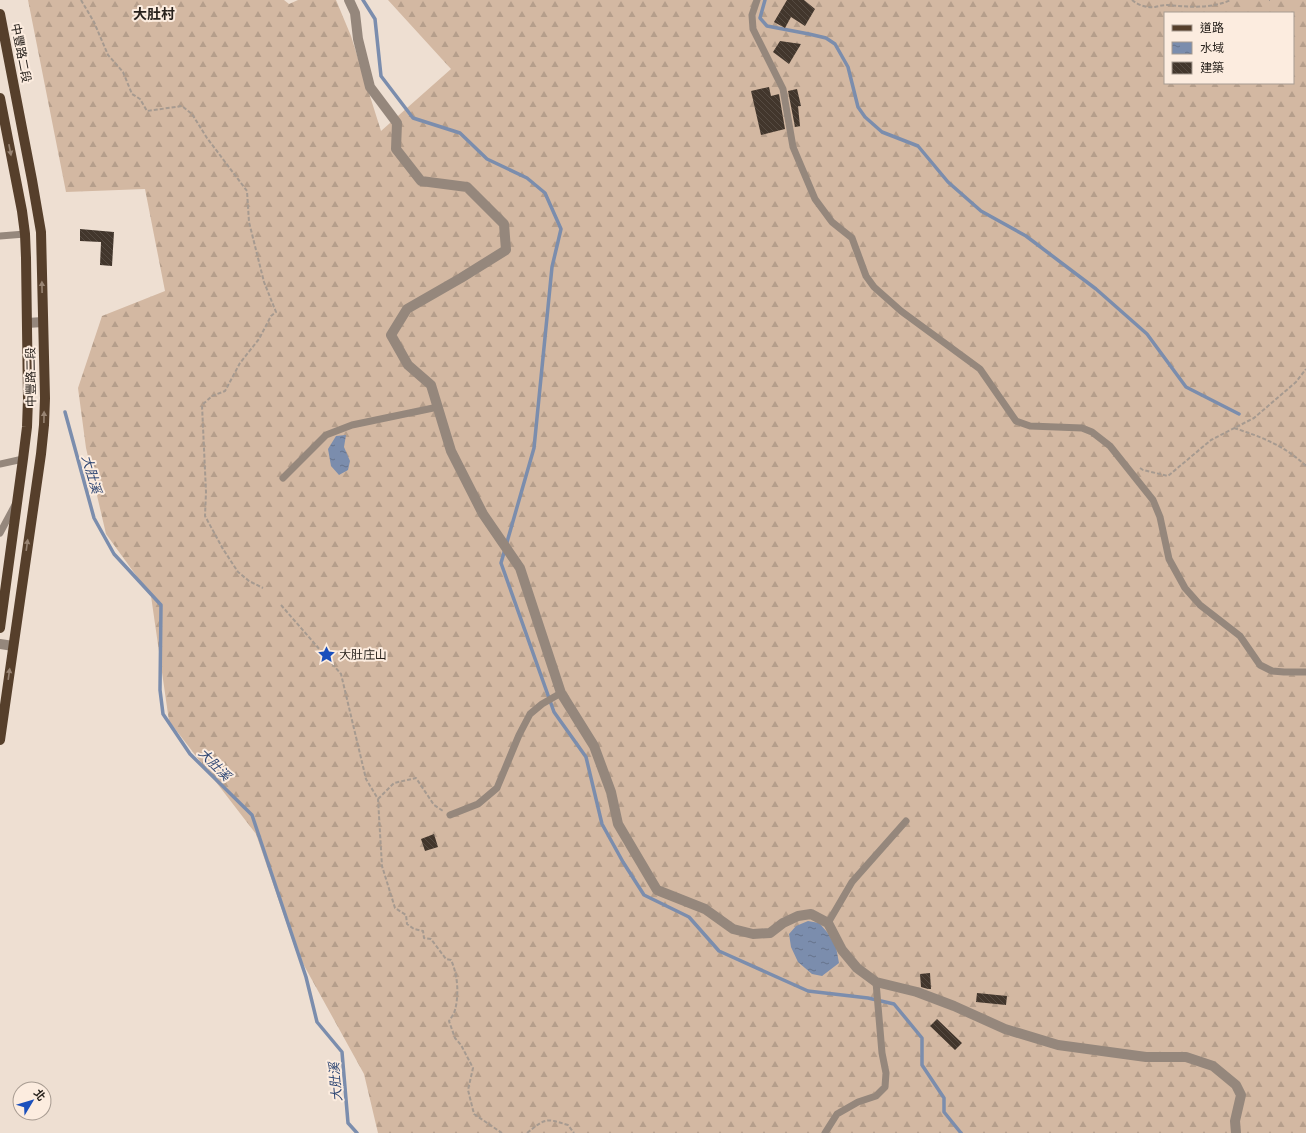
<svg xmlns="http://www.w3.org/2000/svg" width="1306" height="1133" font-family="'Noto Sans','Noto Sans TC',sans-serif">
<defs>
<pattern id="forest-firs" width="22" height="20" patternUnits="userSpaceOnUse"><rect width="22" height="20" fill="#d3b8a2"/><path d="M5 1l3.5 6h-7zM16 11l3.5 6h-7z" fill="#b59e8b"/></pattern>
<pattern id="water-ripples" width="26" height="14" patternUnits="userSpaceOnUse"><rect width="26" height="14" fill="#7b8dad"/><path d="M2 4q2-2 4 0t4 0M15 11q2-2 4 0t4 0" fill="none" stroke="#65738c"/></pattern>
<pattern id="building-back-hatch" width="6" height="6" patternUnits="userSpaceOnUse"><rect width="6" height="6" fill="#42362c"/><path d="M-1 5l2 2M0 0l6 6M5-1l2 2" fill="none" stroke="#554a41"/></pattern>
</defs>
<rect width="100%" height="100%" fill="#eedfd2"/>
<path fill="url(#forest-firs)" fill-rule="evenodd" d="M 28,0 L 284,0 L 289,4 L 298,0 L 336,0 L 351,36 L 381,131 L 451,69 L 388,0 L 1306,0 L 1306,1133 L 378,1133 L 364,1074 L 296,951 L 256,834 L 169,721 L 151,596 L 106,534 L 86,448 L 78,388 L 102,316 L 165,291 L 145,189 L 66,192 ZM 1165,13 L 1293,13 L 1293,83 L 1165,83 Z"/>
<path fill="url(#water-ripples)" d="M 346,435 L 344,447 L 350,461 L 348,470 L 339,475 L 331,466 L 328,449 L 336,436 Z
M 808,921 L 819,923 L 827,932 L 836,947 L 839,963 L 822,976 L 812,974 L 798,962 L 791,947 L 789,934 L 796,926 Z"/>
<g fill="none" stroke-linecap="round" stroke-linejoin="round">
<path stroke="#7b8dad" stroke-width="3.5" d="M 363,0 L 375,19 L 381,76 L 413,118 L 460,133 L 487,159 L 527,178 L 545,193 L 561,229 L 552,267 L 534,448 L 501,563 L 554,712 L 586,757 L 602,824 L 623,862 L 644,895 L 689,917 L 719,951 L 808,991 L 868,998 L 894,1004 L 922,1038 L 922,1065 L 944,1098 L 944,1112 L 961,1133
M 765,0 L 760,18 L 767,26 L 809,34 L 826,38 L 835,44 L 848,67 L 858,107 L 865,117 L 882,132 L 918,146 L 948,182 L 981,211 L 1026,236 L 1096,289 L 1147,334 L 1186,387 L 1239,414
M 65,412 L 94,518 L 114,554 L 161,605 L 160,690 L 163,714 L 190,754 L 252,815 L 306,977 L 317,1022 L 342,1052 L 348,1123 L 357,1133"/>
</g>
<path fill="url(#building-back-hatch)" d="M 787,0 L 804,0 L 815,9 L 805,26 L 791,17 L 785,28 L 774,22 Z
M 780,41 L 801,44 L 789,64 L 773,52 Z
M 769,87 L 771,96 L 779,94 L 785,129 L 761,135 L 751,91 Z
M 797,89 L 801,106 L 798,106 L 800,126 L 795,127 L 788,91 Z
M 80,229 L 114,232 L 112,266 L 100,265 L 101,242 L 80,241 Z
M 434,834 L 438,847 L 425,851 L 421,839 Z
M 930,973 L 931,989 L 928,989 L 921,987 L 920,974 Z
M 977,993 L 1007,996 L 1006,1005 L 976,1002 Z
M 937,1019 L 962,1043 L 955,1050 L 930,1026 Z"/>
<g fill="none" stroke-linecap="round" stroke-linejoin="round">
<path stroke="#a69a90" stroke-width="2" stroke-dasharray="4 2" stroke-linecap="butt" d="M 81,0 L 94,22 L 108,55 L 123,72 L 132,94 L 140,99 L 147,111 L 182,106 L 192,114 L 207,138 L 247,191 L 249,222 L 264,282 L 276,312 L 271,316 L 259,339 L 240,363 L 225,391 L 212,396 L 202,405 L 206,492 L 205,516 L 223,549 L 238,572 L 249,581 L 263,588
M 1132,0 C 1138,5 1146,8 1155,7 C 1159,6 1163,5 1167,5 C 1189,7 1210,9 1231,0
M 1269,0 L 1270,0
M 1234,428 C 1262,437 1285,446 1306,466
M 1140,468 L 1143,470 L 1168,476 L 1211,440 L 1254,418 L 1296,382 L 1306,369
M 281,605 L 341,674 L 366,779 L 378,799 L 382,866 L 395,908 L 406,915 L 407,924 L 414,929 L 423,931 L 424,938 L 431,939 L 446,959 L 451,960 C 458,975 459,995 455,1010 C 454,1014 451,1018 449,1021 L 455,1038 L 461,1045 L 473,1068 L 468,1090 L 474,1114 L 502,1133
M 378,799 L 394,783 L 416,778 L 434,805 L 443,811
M 527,1133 C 546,1118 545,1118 568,1125 L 574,1133"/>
<path stroke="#95877c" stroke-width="7" d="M 757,0 L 752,15 L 753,29 L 783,89 L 793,147 L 815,199 L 832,222 L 852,238 L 866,276 L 874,287 L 901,311 L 980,369 L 1016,421 L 1030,426 L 1082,428 L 1092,432 L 1110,446 L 1153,500 L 1160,517 L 1169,559 L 1185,588 L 1200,605 L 1240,636 L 1260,665 L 1272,671 L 1284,672 L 1306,672
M 0,236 L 25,234
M 0,464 L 23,459
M 283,478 L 326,435 L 352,425 L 438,407
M 0,533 L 15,505
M 450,815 L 478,804 L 497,788 L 519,735 L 530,714 L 542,704 L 561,693
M 828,923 L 852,882 L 906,821
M 825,1133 L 837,1114 L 858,1102 L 876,1096 L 885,1087 L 886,1073 L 882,1053 L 876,982"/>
<path stroke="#95877c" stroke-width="10" d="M 349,0 L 355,13 L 358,39 L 370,87 L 397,123 L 396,149 L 421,181 L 467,187 L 504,224 L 506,250 L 461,278 L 407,309 L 391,335 L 408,365 L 431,385 L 451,451 L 483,514 L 520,568 L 561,693 L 594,746 L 611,792 L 618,824 L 657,890 L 705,909 L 733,929 L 753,934 L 770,933 L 783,923 L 798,916 L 811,914 L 828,923 L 842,950 L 857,968 L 876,982 L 917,992 L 954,1006 L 1005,1029 L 1058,1045 L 1146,1057 L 1186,1057 L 1213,1066 L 1236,1085 L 1241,1095 L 1235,1121 L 1236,1133
M 27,323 L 43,322
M 0,644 L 13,646"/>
<path stroke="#563f2b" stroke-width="10" d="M 0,14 L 32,180 L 41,232 L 45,398 L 44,425 L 41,454 L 0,740
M 0,98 L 22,211 L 25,234 L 26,258 L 28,399 L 27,427 L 23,459 L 0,628"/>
</g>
<defs><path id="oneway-solid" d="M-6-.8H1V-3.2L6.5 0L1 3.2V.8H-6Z"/></defs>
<g fill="#988473">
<use href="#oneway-solid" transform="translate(10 150) rotate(79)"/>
<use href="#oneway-solid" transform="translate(42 287) rotate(-91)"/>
<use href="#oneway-solid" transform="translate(44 417) rotate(-89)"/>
<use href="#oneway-solid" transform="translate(27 545) rotate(-82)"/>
<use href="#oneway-solid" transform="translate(9 674) rotate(-82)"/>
</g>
<defs>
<symbol id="sight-bare" viewBox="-9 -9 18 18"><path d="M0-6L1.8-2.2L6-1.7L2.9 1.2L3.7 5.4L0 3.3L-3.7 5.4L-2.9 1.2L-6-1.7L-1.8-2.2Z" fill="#1a4fbc" stroke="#fcecdf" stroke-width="2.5" paint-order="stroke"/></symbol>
</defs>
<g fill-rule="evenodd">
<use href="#sight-bare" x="314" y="642" width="25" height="25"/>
</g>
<g text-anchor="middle" stroke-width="4" stroke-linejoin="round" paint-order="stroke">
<g font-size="12" fill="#28221d" stroke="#fcecdf">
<text transform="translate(21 53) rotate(79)" y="4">中豐路二段</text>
<text transform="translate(31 377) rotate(-91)" y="4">中豐路二段</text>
</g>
<g font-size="12" fill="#28221d" stroke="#fcecdf" text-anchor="start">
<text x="339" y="659">大肚庄山</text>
</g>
<g font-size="13" font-style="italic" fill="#2f4774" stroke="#fcecdf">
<text transform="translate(92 474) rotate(74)" y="5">大肚溪</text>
<text transform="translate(215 764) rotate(45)" y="5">大肚溪</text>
<text transform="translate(335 1082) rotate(-95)" y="5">大肚溪</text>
</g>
<g font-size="14" font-weight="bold" fill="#28221d" stroke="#fcecdf">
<text x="154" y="19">大肚村</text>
</g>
</g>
<rect x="1164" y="12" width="130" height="72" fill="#fcecdf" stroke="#a79b91"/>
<rect x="1172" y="25" width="20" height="6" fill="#563f2b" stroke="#a79b91"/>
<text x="1200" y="32" font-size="12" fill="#28221d">道路</text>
<rect x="1172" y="42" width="20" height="12" fill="url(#water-ripples)" stroke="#a79b91"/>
<text x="1200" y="52" font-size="12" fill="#28221d">水域</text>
<rect x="1172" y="62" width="20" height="12" fill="url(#building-back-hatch)" stroke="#a79b91"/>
<text x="1200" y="72" font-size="12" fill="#28221d">建築</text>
<g transform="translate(32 1101) rotate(52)"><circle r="19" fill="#fcecdf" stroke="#a79b91"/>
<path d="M0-3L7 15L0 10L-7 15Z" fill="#1a4fbc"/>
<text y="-6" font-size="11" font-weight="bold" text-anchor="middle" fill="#28221d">北</text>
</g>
</svg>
